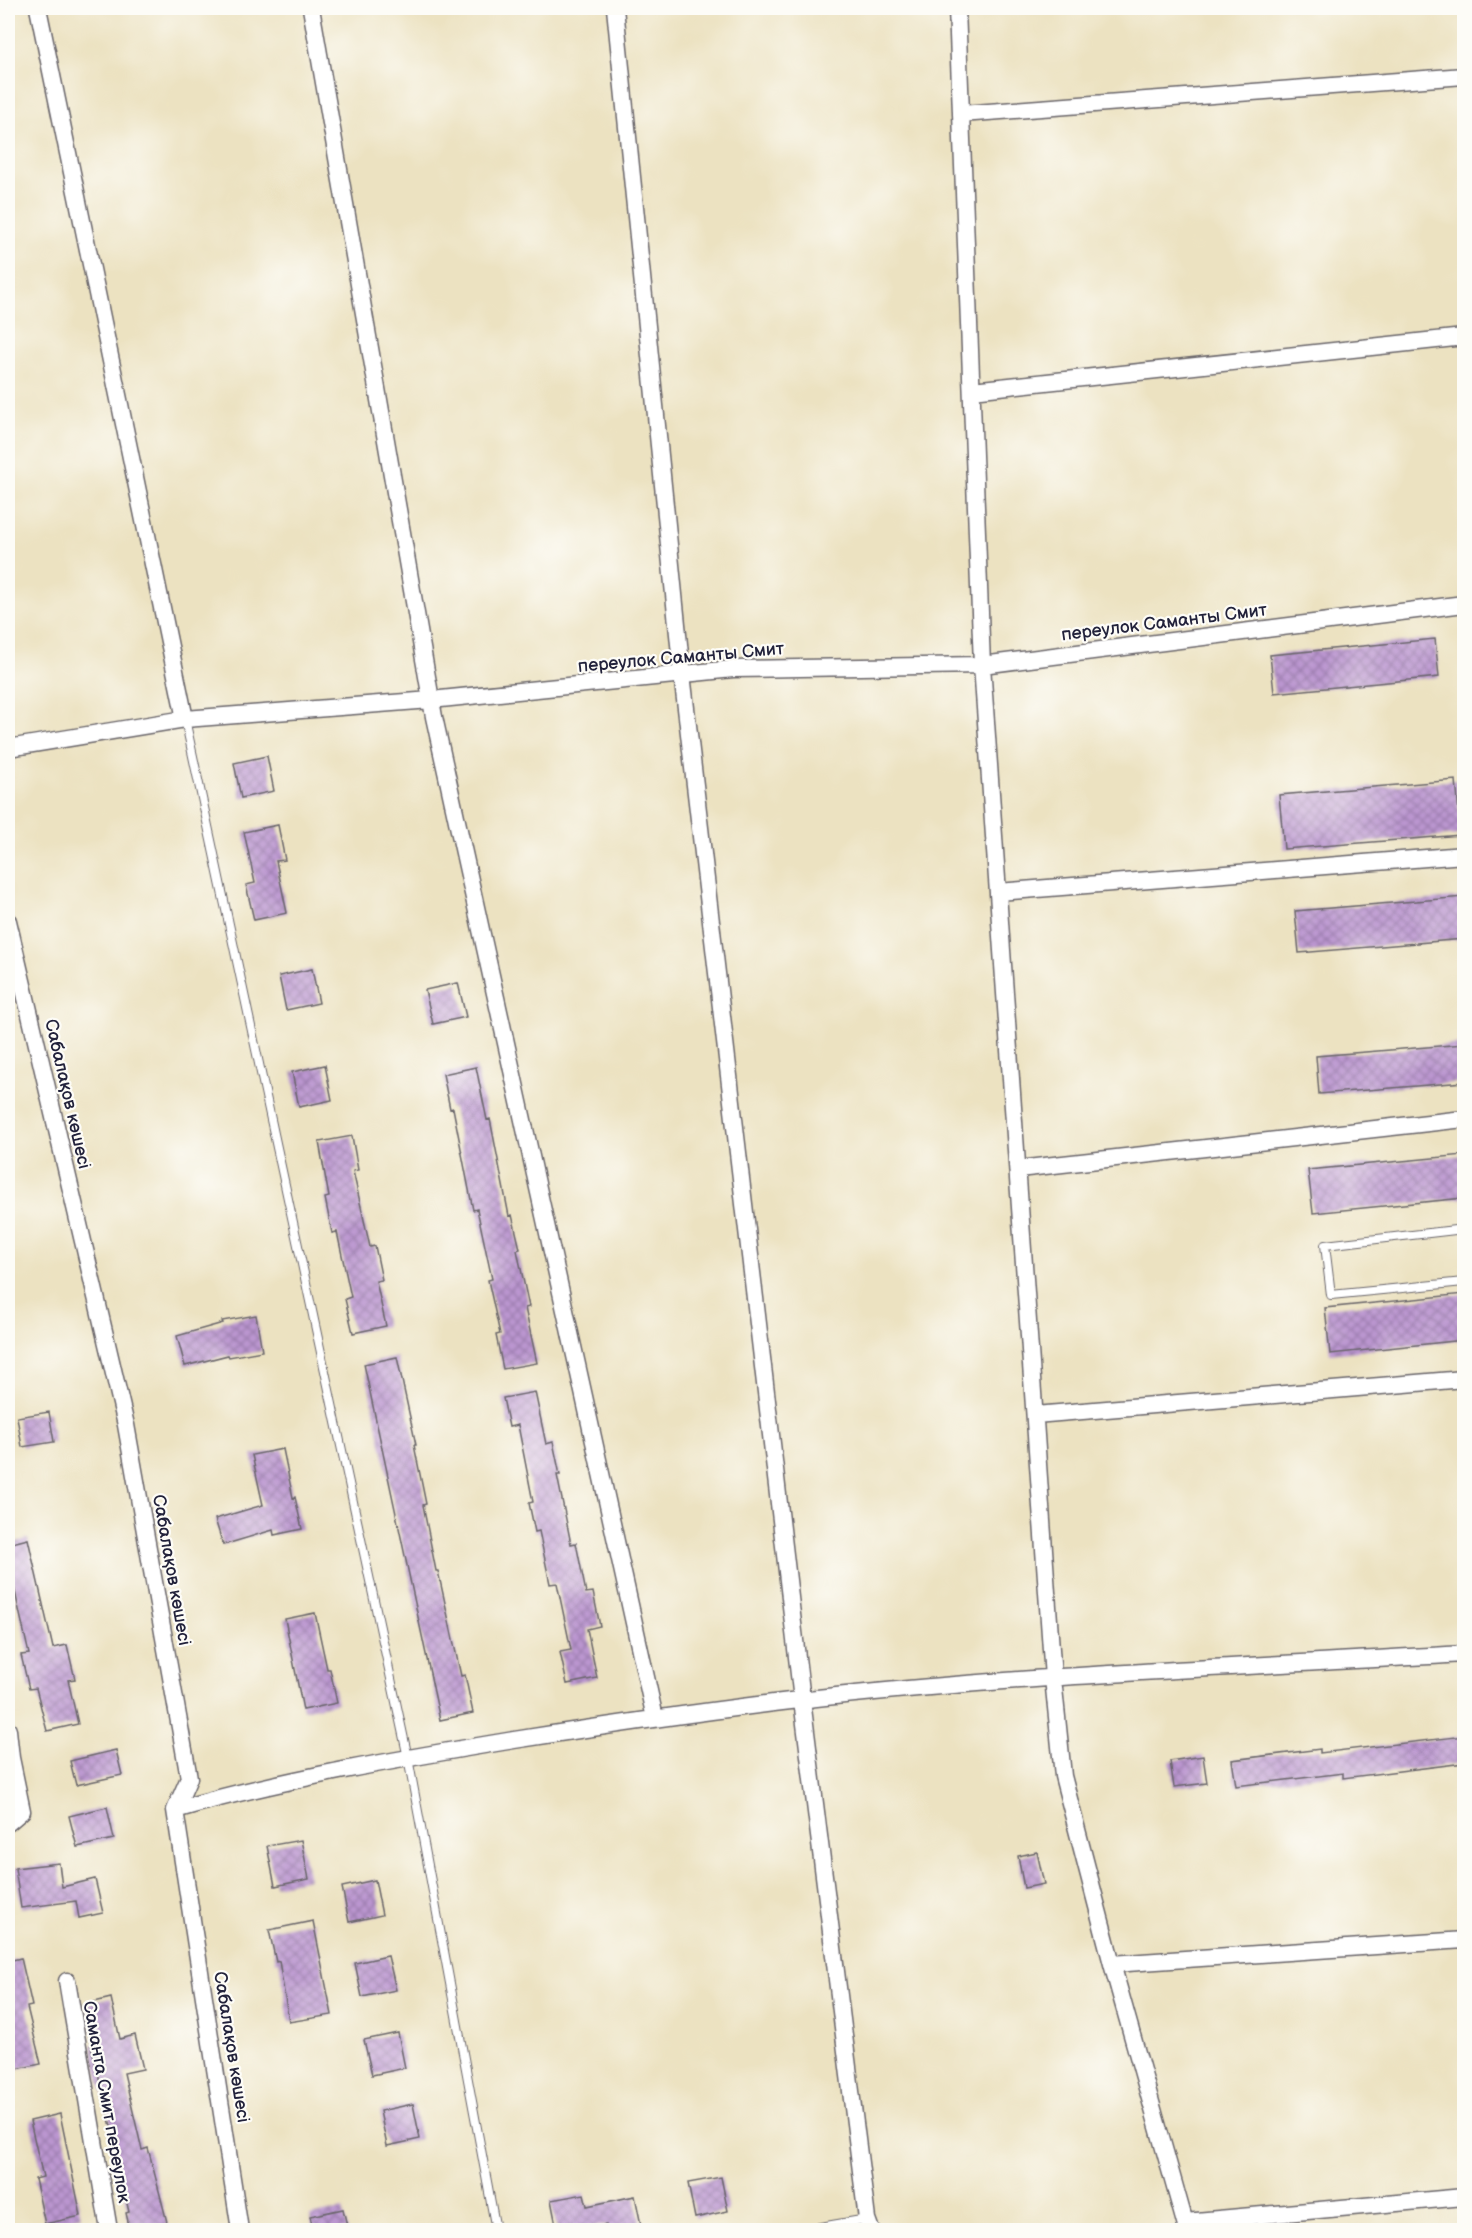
<svg xmlns="http://www.w3.org/2000/svg" width="1472" height="2238" font-family="'Balsamiq Sans',sans-serif">
<defs>
<pattern id="building-cross-hatch" width="8" height="8" patternUnits="userSpaceOnUse" patternTransform="scale(1.5)"><rect width="8" height="8" fill="#bb96d0"/><path d="M0 0l8 8M0 8l8-8" fill="none" stroke="#987aaa"/></pattern>
</defs>
<rect width="100%" height="100%" fill="#fdfcf7"/>
<filter id="ink" filterUnits="userSpaceOnUse"><feTurbulence type="fractalNoise" baseFrequency=".0167" numOctaves="2"/><feDisplacementMap in="SourceGraphic" scale="12" xChannelSelector="R" yChannelSelector="G"/><feConvolveMatrix kernelMatrix="1 2 1 2 8 2 1 2 1" color-interpolation-filters="sRGB"/></filter>
<filter id="wash" filterUnits="userSpaceOnUse"><feTurbulence type="fractalNoise" baseFrequency=".008" numOctaves="4" result="noise"/><feDisplacementMap in="SourceGraphic" scale="24" xChannelSelector="R" yChannelSelector="G"/><feGaussianBlur stdDeviation="1.35" result="paint"/><feColorMatrix in="noise" values="0 0 0 0 0 0 0 0 0 0 0 0 0 0 0 0 0 1.4 0 .05"/><feComposite in="paint" operator="in"/></filter>
<g filter="url(#wash)">
<rect width="100%" height="100%" fill="#ece2c1"/>
<g id="blocks">
<path fill="url(#building-cross-hatch)" d="M 1435,639 L 1439,677 L 1274,693 L 1270,655 Z
M 267,756 L 274,791 L 241,798 L 234,763 Z
M 1456,780 L 1461,835 L 1284,849 L 1279,795 Z
M 278,825 L 285,860 L 276,861 L 287,913 L 254,920 L 246,885 L 255,883 L 244,832 Z
M 1464,897 L 1464,939 L 1299,953 L 1295,911 Z
M 312,969 L 319,1003 L 286,1010 L 279,976 Z
M 458,983 L 466,1017 L 433,1024 L 425,990 Z
M 1464,1044 L 1464,1082 L 1319,1094 L 1316,1056 Z
M 325,1065 L 332,1100 L 299,1107 L 292,1072 Z
M 476,1067 L 487,1120 L 490,1119 L 509,1216 L 512,1215 L 520,1249 L 517,1250 L 529,1307 L 525,1308 L 537,1363 L 503,1369 L 496,1335 L 500,1334 L 488,1280 L 492,1279 L 477,1209 L 473,1210 L 453,1108 L 450,1109 L 443,1074 Z
M 352,1136 L 358,1170 L 353,1171 L 370,1247 L 375,1246 L 382,1280 L 376,1281 L 386,1326 L 353,1333 L 345,1299 L 351,1297 L 337,1232 L 332,1233 L 325,1198 L 329,1197 L 319,1142 Z
M 1464,1155 L 1464,1198 L 1313,1213 L 1308,1170 Z
M 1464,1294 L 1464,1340 L 1330,1354 L 1325,1308 Z
M 256,1315 L 262,1351 L 229,1357 L 228,1355 L 185,1366 L 177,1336 L 223,1323 L 222,1321 Z
M 397,1357 L 416,1445 L 414,1445 L 426,1504 L 423,1505 L 436,1571 L 438,1571 L 461,1676 L 465,1675 L 473,1713 L 440,1720 L 364,1364 Z
M 535,1392 L 546,1444 L 553,1442 L 560,1475 L 557,1475 L 571,1544 L 576,1543 L 586,1593 L 593,1592 L 600,1626 L 587,1629 L 597,1678 L 567,1684 L 560,1652 L 571,1650 L 557,1583 L 550,1584 L 539,1531 L 535,1532 L 529,1503 L 533,1502 L 518,1425 L 509,1427 L 503,1398 Z
M 49,1412 L 54,1442 L 22,1447 L 17,1417 Z
M 283,1449 L 293,1498 L 295,1497 L 302,1529 L 274,1535 L 273,1530 L 223,1545 L 215,1519 L 263,1505 L 252,1455 Z
M 28,1539 L 53,1648 L 67,1645 L 75,1679 L 68,1680 L 78,1724 L 47,1731 L 36,1688 L 29,1689 L 21,1655 L 29,1654 L 11,1574 L 8,1575 L 8,1544 Z
M 315,1613 L 327,1669 L 330,1669 L 337,1703 L 303,1710 L 285,1619 Z
M 1464,1736 L 1464,1763 L 1343,1778 L 1343,1773 L 1236,1786 L 1232,1760 L 1320,1749 L 1320,1753 Z
M 116,1750 L 122,1775 L 76,1785 L 70,1761 Z
M 1203,1756 L 1207,1783 L 1174,1787 L 1170,1761 Z
M 107,1807 L 114,1839 L 77,1847 L 69,1816 Z
M 301,1840 L 309,1879 L 275,1886 L 267,1846 Z
M 1037,1852 L 1044,1884 L 1024,1888 L 1018,1856 Z
M 59,1863 L 62,1887 L 95,1879 L 103,1913 L 79,1918 L 76,1901 L 21,1908 L 15,1868 Z
M 375,1880 L 382,1915 L 349,1922 L 342,1887 Z
M 313,1921 L 332,2015 L 289,2022 L 279,1961 L 276,1962 L 269,1930 Z
M 388,1956 L 396,1990 L 362,1997 L 355,1963 Z
M 21,1958 L 32,2006 L 27,2007 L 41,2064 L 16,2069 L 8,2033 L 8,1961 Z
M 111,1998 L 120,2039 L 135,2035 L 143,2069 L 124,2073 L 142,2150 L 148,2148 L 169,2230 L 130,2230 L 126,2213 L 129,2212 L 116,2156 L 118,2155 L 91,2045 L 95,2044 L 86,2004 Z
M 398,2033 L 405,2068 L 372,2075 L 364,2040 Z
M 413,2104 L 420,2139 L 387,2146 L 380,2111 Z
M 60,2114 L 81,2216 L 45,2224 L 35,2179 L 43,2177 L 30,2121 Z
M 721,2177 L 728,2211 L 695,2218 L 688,2183 Z
M 584,2194 L 587,2206 L 635,2196 L 642,2230 L 608,2230 L 606,2225 L 579,2230 L 557,2230 L 551,2200 Z
M 343,2209 L 348,2230 L 313,2230 L 310,2216 Z"/>
</g>
</g>
<g filter="url(#ink)">
<use href="#blocks" fill-opacity="0" stroke="#69656a" stroke-width="1.5"/>
<g fill="none" stroke-linecap="round" stroke-linejoin="round">
<defs>
<path id="service" d="M 185,719 L 408,1758 L 496,2230
M 1464,1229 L 1325,1245 L 1331,1295 L 1464,1282
M 803,2230 L 867,2219"/>
<path id="minor" d="M 38,8 L 185,719
M 311,8 L 434,717 L 655,1718
M 615,8 L 682,674 L 802,1700 L 867,2219 L 871,2230
M 957,8 L 982,665 L 1053,1678 L 1063,1776 L 1112,1964 L 1187,2230
M 961,114 L 1464,76
M 972,390 L 1464,337
M 8,748 L 185,719 L 431,700 L 733,669 L 982,665 L 1464,604
M 998,892 L 1464,855
M 8,921 L 126,1425 L 189,1778 L 175,1810 L 240,2230
M 1018,1169 L 1464,1119
M 1035,1415 L 1464,1379
M 8,1730 L 11,1758 L 22,1811 L 8,1823
M 175,1810 C 286,1778 400,1759 514,1740 C 609,1725 704,1711 799,1700 C 1020,1675 1243,1667 1464,1654
M 1112,1964 L 1464,1940
M 67,1981 L 109,2230
M 1185,2222 L 1464,2197"/>
</defs>
<use href="#service" stroke="#69656a" stroke-width="10"/>
<use href="#minor" stroke="#69656a" stroke-width="19"/>
<use href="#service" stroke="#fff" stroke-width="8"/>
<use href="#minor" stroke="#fff" stroke-width="16"/>
</g>
</g>
<g text-anchor="middle" stroke-width="4.5" stroke-linejoin="round" paint-order="stroke">
<g font-size="18" fill="#22223b" stroke="#fdfcf7">
<text transform="translate(1164 622) rotate(-7)" y="6">переулок Саманты Смит</text>
<text transform="translate(681 657) rotate(-5)" y="6">переулок Саманты Смит</text>
<text transform="translate(68 1094) rotate(77)" y="6">Сабалақов көшесі</text>
<text transform="translate(172 1570) rotate(80)" y="6">Сабалақов көшесі</text>
<text transform="translate(232 2047) rotate(81)" y="6">Сабалақов көшесі</text>
<text transform="translate(107 2102) rotate(80)" y="6">Саманта Смит переулок</text>
</g>
</g>
<rect width="1472" height="2238" fill="none" stroke="#fdfcf7" stroke-width="30"/>
</svg>
